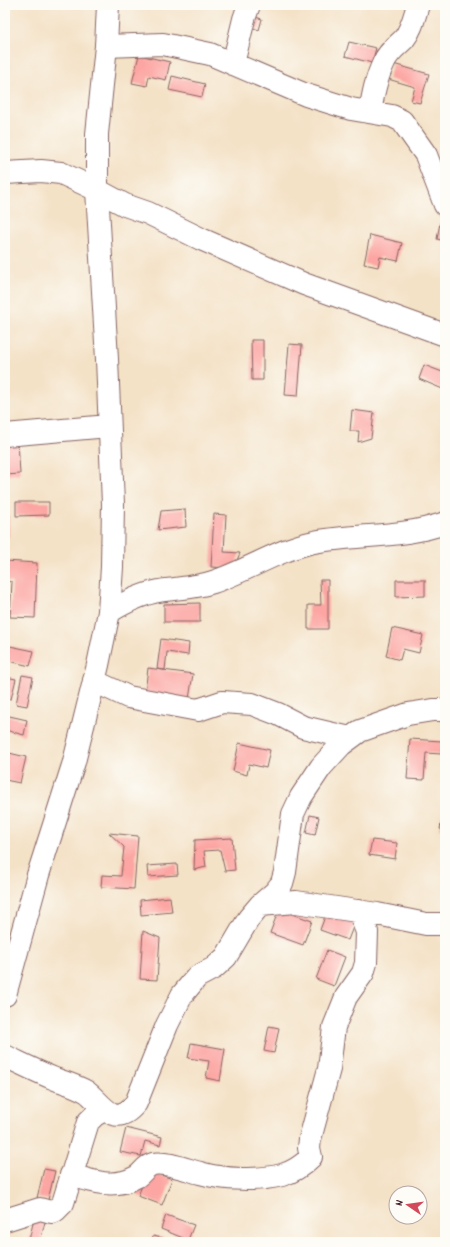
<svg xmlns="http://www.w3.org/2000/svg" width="450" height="1247" font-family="Dekko,sans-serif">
<rect width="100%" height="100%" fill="#fdfcf7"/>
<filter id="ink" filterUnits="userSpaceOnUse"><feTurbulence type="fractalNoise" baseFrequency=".025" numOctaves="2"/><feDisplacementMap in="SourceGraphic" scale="8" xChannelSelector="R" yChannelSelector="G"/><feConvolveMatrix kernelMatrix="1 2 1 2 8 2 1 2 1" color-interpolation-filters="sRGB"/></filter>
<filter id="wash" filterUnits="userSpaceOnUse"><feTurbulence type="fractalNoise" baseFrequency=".012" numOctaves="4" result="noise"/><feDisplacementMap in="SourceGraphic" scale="16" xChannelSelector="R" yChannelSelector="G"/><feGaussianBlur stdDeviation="0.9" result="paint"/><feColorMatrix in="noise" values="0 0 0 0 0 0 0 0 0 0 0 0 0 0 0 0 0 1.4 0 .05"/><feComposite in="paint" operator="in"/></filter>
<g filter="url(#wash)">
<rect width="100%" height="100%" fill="#f4e2c7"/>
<g id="blocks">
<path fill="#fca5a2" d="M 248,15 L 262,19 L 259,30 L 245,25 Z
M 349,42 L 376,48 L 372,63 L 345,56 Z
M 139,55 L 170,62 L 166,80 L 149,76 L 147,86 L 132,83 Z
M 393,64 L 429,74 L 420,103 L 411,101 L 415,87 L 388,79 Z
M 172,76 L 205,84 L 202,97 L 169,90 Z
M 440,223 L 445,224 L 445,241 L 437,239 Z
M 370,235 L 402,243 L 398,261 L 380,257 L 378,267 L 364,264 Z
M 251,340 L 263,340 L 263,380 L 252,380 Z
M 289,344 L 302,345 L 298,396 L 285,395 Z
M 424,365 L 445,373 L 445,390 L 419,379 Z
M 352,410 L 374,413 L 371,438 L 358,442 L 359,431 L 350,431 Z
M 18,441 L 20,474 L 5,475 L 5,442 Z
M 16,502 L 49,502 L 49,515 L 16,516 Z
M 185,509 L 186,527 L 158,530 L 161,511 Z
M 214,514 L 226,515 L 224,552 L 240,553 L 234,568 L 211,567 Z
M 5,515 L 9,515 L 9,537 L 5,537 Z
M 5,561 L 37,563 L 35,618 L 10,617 L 12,582 L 5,581 Z
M 320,580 L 328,580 L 328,629 L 308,629 L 308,605 L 321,605 Z
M 396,580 L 425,580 L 425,596 L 396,597 Z
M 200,603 L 200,622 L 164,622 L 164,604 Z
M 392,628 L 423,635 L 419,653 L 403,649 L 400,660 L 386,656 Z
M 161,639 L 189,643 L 188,655 L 167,652 L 165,670 L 157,669 Z
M 5,645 L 34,651 L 30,666 L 5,660 Z
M 148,668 L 193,674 L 189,699 L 145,693 Z
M 22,675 L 33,677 L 27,706 L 16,704 Z
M 5,677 L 16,679 L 11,699 L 5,698 Z
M 5,715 L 27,720 L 24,735 L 5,730 Z
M 410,739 L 442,741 L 441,754 L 426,753 L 424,780 L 407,779 Z
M 239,743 L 270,750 L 266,768 L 249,764 L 247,775 L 233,771 Z
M 5,752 L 26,757 L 20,783 L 5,780 Z
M 444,810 L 445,810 L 445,830 L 440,829 Z
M 310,815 L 319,817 L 315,835 L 306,833 Z
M 109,833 L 138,836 L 134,889 L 101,887 L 102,875 L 121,876 L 124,847 Z
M 232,838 L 235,870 L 225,871 L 220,850 L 204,851 L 206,867 L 194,870 L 195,840 Z
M 372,840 L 397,843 L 395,859 L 369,855 Z
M 177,864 L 178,875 L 148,877 L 147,866 Z
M 170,897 L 172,912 L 141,915 L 140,900 Z
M 279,909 L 312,921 L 303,945 L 270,933 Z
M 327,911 L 355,922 L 348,940 L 320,930 Z
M 143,931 L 160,938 L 157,980 L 140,979 Z
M 327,950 L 345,957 L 334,986 L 316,979 Z
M 269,1026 L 279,1028 L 274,1053 L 264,1051 Z
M 191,1043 L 225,1049 L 220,1081 L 206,1078 L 209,1061 L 188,1058 Z
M 126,1128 L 162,1137 L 160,1145 L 145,1141 L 141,1156 L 120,1152 Z
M 44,1169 L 55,1171 L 48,1200 L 37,1198 Z
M 148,1170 L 172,1179 L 162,1205 L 138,1196 Z
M 36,1211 L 47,1214 L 40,1242 L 29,1240 Z
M 166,1215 L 194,1225 L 188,1240 L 161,1229 Z
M 153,1236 L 163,1238 L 162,1242 L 152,1242 Z"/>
</g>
</g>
<g filter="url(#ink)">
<use href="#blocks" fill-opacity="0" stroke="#866362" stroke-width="1"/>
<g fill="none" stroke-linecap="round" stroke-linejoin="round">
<defs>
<path id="street" d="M 106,46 L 163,44 L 210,54 L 306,95 L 351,109 L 392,116 L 402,121 L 426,155 L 445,205
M 233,64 L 244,19 L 249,5
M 370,112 C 373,95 376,78 384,62 C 388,52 397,46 404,39 C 412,29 414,17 418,5
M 5,173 L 41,171 L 61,173 L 97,190 L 125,205 L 148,213 L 201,239 L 304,284 L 445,335
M 5,435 L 109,426
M 109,612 C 124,603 141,594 159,591 C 177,588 195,588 213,582 C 247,571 279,549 314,542 C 357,534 403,538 445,523
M 94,681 L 128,697 L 198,710 L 222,702 L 252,704 L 278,714 L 303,727 L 350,738
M 260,905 L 296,902 L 377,914 L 426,924 L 445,924
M 5,1056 C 22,1064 38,1072 55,1079 C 66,1083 77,1086 87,1092 C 95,1098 104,1111 113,1114 C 123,1117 130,1110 136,1103 L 167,1025 L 182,995 L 197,977 L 214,968 L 226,957 L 249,918 L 260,905 L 275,892 L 282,883 L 285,872 L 293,814 L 301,797 L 321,767 L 341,745 L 360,731 L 408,714 L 433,710 L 445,710
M 71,1175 C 93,1182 115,1189 136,1177 C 142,1174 145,1166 153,1164 C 165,1161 188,1170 200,1173 C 224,1180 259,1181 282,1175 C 293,1172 303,1165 311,1157 L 309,1148 L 310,1139 L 329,1069 L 334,1027 L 346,997 L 363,973 L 366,963 L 367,932 L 359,911
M 5,1220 L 40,1209 L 51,1212 L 55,1211 L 63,1203 L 88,1122 L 95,1115 L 105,1110"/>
<path id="secondary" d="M 5,995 L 38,875 L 74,762 L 98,665 L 109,612 L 112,567 L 113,504 L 107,359 L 97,190 L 97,134 L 106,46 L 108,5"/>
</defs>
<use href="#street" stroke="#866362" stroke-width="24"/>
<use href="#secondary" stroke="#866362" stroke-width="24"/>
<use href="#street" stroke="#fff" stroke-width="22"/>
<use href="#secondary" stroke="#fff" stroke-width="22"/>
</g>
</g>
<rect width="450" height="1247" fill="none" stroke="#fdfcf7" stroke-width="20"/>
<g transform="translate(408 1205) rotate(283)"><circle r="19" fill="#fdfcf7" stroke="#b5a4a5"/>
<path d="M0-3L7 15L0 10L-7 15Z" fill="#d1495b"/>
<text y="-6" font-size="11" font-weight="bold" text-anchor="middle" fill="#4a1f2b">N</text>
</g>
</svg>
